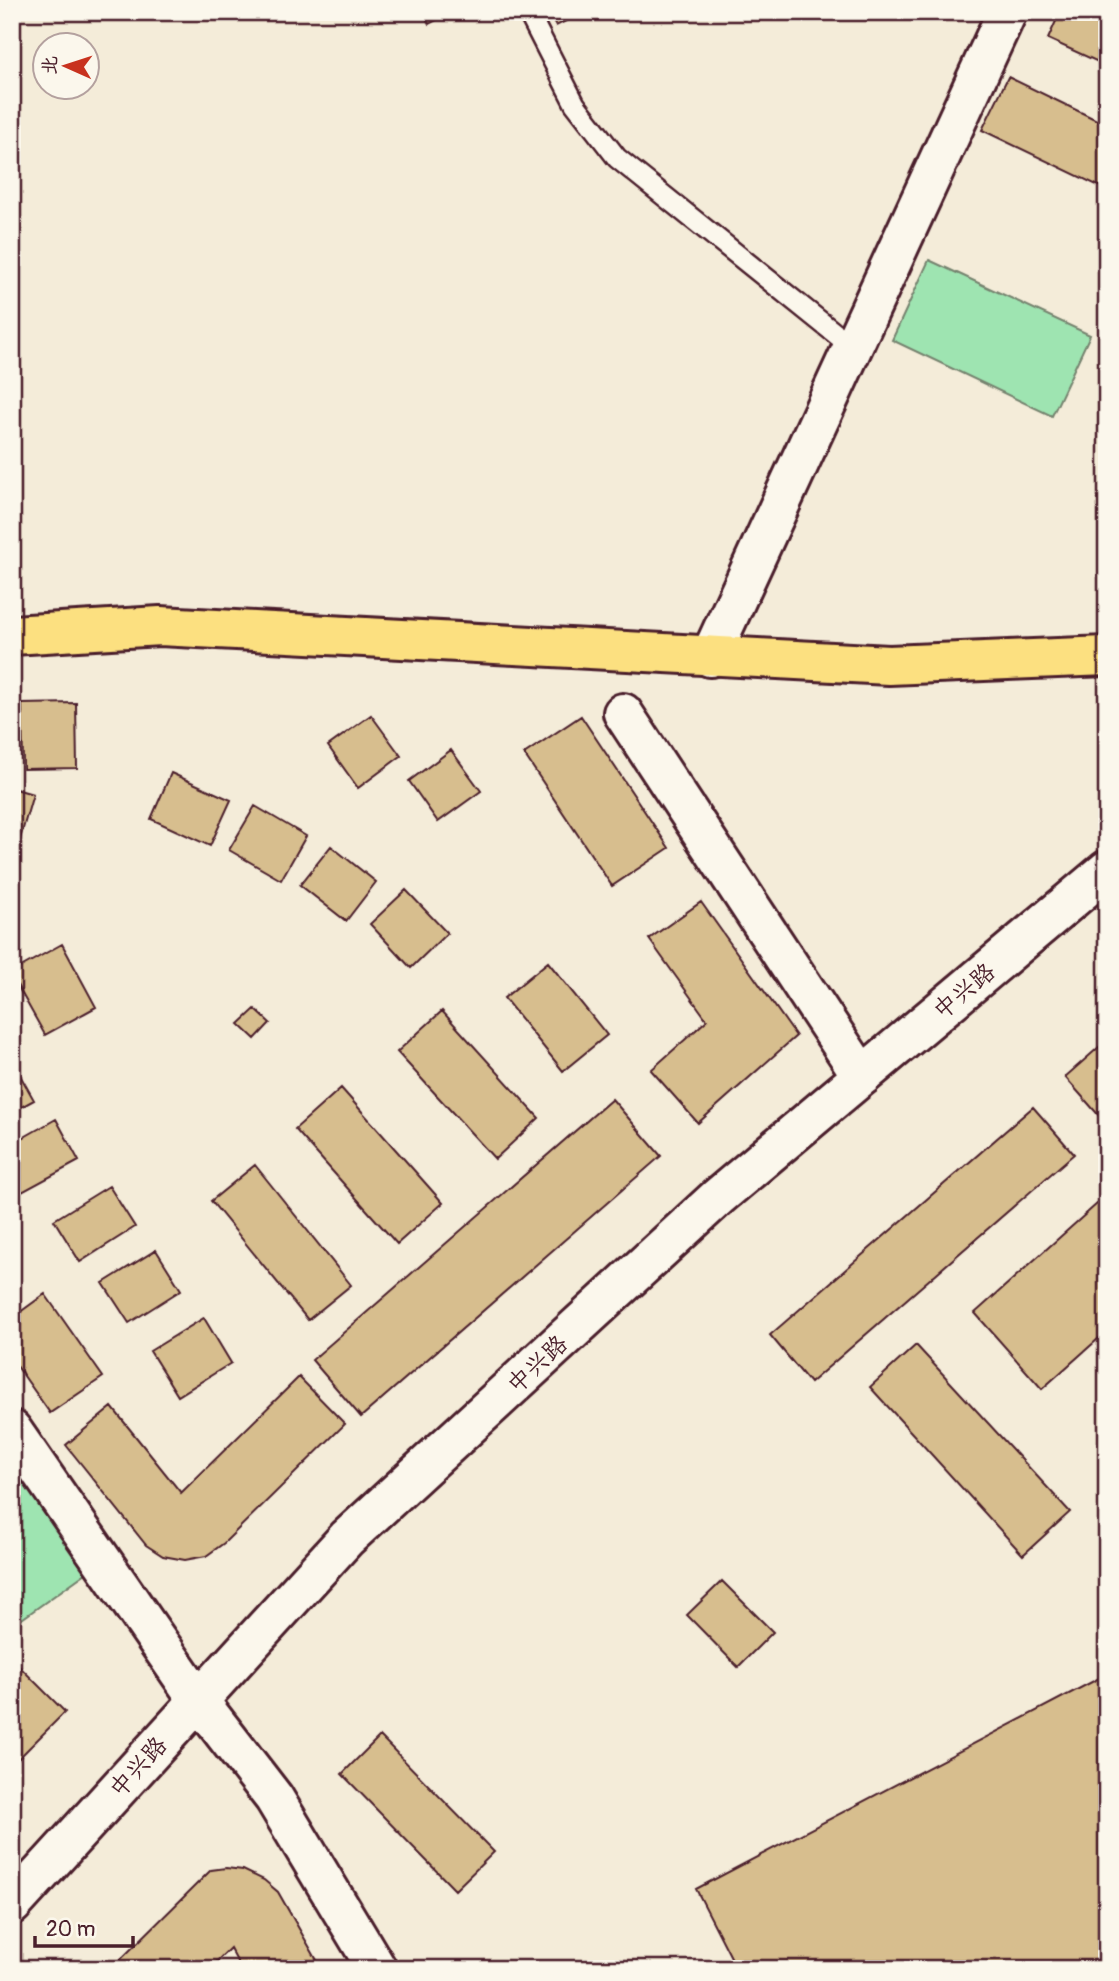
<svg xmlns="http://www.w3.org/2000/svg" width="1119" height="1981" font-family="Pangolin,'LXGW WenKai TC',sans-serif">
<rect width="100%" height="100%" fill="#f4ecd9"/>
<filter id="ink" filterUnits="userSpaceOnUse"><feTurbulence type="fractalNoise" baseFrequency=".0143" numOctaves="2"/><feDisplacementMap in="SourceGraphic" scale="14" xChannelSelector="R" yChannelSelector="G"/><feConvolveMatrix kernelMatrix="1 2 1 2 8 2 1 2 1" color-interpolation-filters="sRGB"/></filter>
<g filter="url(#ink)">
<path fill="#9ee4b1" stroke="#74826e" stroke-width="2" d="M 929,260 L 1090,335 L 1052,416 L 892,340 Z
M 12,1467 L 90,1570 L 12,1626 Z"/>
<path fill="#d7be8e" stroke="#4a1f2b" stroke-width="2" d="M 423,12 L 452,12 L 429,24 Z
M 549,12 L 584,12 L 556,26 Z
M 1060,12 L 1107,12 L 1107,66 L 1048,39 Z
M 1008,77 L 1107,125 L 1107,190 L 982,130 Z
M 76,703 L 77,768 L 23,769 L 22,704 Z
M 371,715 L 401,756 L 358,788 L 328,746 Z
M 581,716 L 669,848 L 612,886 L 524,754 Z
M 451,750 L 481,791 L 438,822 L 409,781 Z
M 171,773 L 231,800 L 210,846 L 151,819 Z
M 12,788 L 33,794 L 16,853 L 12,852 Z
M 255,806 L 306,836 L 281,880 L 229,850 Z
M 331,846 L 376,882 L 346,921 L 300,885 Z
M 406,890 L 447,933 L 411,968 L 370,924 Z
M 701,902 L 796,1036 L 698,1123 L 651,1070 L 707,1020 L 649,939 Z
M 62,944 L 96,1007 L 45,1035 L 12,976 L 12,972 Z
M 548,962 L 607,1035 L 563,1071 L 504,998 Z
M 255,1009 L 270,1023 L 255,1039 L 239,1024 Z
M 442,1011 L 539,1118 L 495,1159 L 397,1052 Z
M 1107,1040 L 1107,1115 L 1102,1119 L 1065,1077 Z
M 12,1061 L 34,1100 L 12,1112 Z
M 341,1088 L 443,1203 L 397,1244 L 295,1129 Z
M 612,1099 L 661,1156 L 361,1417 L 312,1360 Z
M 1033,1107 L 1074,1154 L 810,1383 L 770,1335 Z
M 56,1119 L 79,1161 L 22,1192 L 12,1175 L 12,1144 Z
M 255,1165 L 351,1285 L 308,1320 L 211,1201 Z
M 109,1186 L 135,1227 L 80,1262 L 54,1220 Z
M 1107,1195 L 1107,1331 L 1042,1389 L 975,1313 Z
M 156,1250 L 181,1290 L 129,1323 L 103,1283 Z
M 45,1294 L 103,1377 L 50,1413 L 12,1359 L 12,1318 Z
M 204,1318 L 231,1363 L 178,1396 L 150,1351 Z
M 916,1345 L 1070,1512 L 1023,1555 L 870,1387 Z
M 299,1377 L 345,1424 L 224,1543 L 206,1556 L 185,1560 L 163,1556 L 146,1545 L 66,1445 L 112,1407 L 181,1493 Z
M 722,1581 L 773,1632 L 738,1667 L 687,1615 Z
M 19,1666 L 65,1712 L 12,1765 L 12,1674 Z
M 1107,1674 L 1107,1969 L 737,1969 L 696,1889 Z
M 380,1736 L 494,1852 L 455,1890 L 342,1774 Z
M 226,1868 L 243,1870 L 264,1880 L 278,1892 L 322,1969 L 241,1969 L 230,1948 L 209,1969 L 111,1969 L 211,1870 Z"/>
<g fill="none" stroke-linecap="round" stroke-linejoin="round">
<defs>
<path id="service" d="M 528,12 L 575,104 L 617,158 L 852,347"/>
<path id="minor" d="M 710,657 L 1007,12
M 623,713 L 862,1076
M 12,1430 L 199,1701 L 274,1798 L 377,1969"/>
<path id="secondary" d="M 12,1905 L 347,1538 L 718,1197 L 1107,870"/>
<path id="primary" d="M 12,635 L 160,626 L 889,665 L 1107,656"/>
</defs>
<use href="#service" stroke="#4a1f2b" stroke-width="24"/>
<use href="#minor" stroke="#4a1f2b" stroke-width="44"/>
<use href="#secondary" stroke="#4a1f2b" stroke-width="44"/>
<use href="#primary" stroke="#4a1f2b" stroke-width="44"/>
<use href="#service" stroke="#fbf7ec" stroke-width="19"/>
<use href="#minor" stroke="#fbf7ec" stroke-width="38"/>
<use href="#secondary" stroke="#fbf7ec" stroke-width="38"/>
<use href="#primary" stroke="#fce080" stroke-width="38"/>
</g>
</g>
<g text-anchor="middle" stroke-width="6" stroke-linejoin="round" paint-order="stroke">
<g font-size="24" fill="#4a1f2b" stroke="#fbf7ec">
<text transform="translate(964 991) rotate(-40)" y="8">中兴路</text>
<text transform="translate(537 1364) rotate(-43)" y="8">中兴路</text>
<text transform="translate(138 1767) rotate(-48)" y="8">中兴路</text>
</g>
</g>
<rect width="1119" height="1981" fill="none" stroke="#fbf7ec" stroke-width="42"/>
<rect x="21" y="21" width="1077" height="1939" fill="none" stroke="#4a1f2b" stroke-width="2.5" filter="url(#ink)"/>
<g transform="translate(66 66) rotate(273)"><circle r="33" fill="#fbf7ec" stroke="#b4a19f" stroke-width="2"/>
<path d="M0-5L12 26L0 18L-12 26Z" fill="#c8321e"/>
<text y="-10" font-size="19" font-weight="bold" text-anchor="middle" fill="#4a1f2b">北</text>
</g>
<path d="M35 1936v10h98v-10" fill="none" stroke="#4a1f2b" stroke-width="3.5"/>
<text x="46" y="1936" font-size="21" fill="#4a1f2b" stroke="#fbf7ec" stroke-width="5" paint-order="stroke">20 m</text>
</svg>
